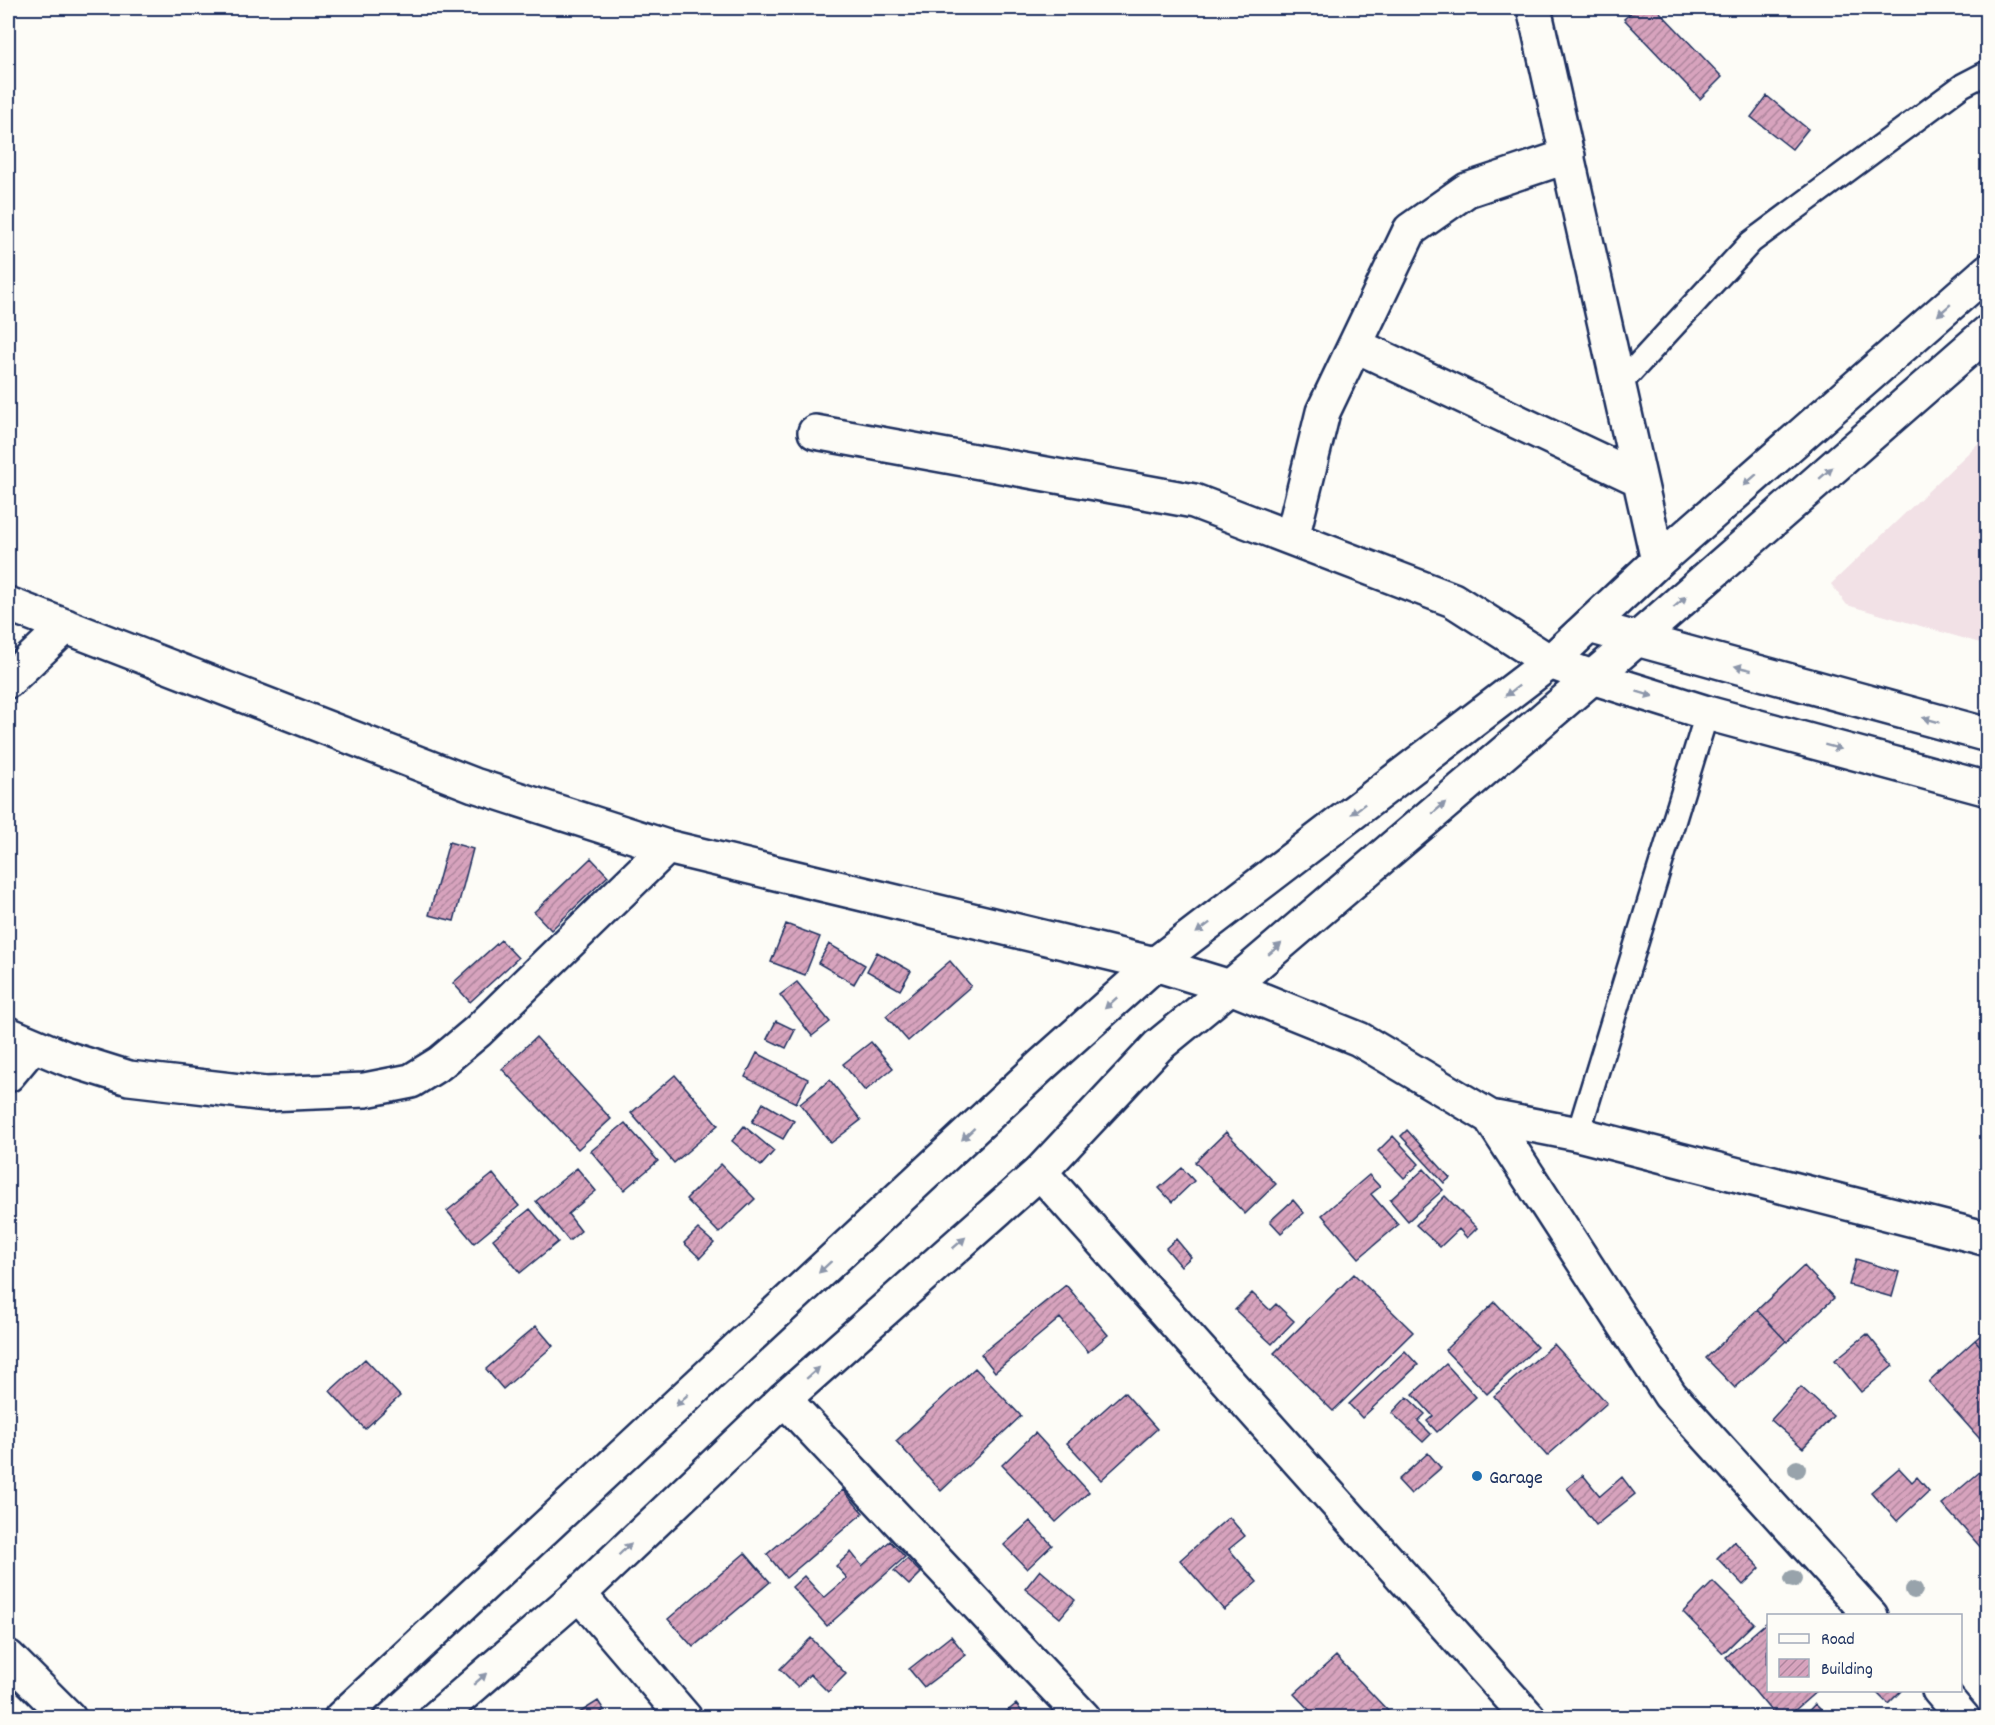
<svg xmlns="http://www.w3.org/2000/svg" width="1995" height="1725" font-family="Dekko,sans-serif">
<defs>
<pattern id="building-hatch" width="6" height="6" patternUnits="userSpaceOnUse" patternTransform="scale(1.5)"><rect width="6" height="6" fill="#d7a3bd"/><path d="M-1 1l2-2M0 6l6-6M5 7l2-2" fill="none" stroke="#ae859d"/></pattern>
</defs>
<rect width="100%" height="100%" fill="#fdfcf7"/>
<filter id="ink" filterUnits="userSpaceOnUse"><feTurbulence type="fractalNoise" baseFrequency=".0167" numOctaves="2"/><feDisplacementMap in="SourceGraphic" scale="12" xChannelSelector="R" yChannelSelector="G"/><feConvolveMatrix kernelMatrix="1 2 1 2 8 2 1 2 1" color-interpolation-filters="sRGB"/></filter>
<g filter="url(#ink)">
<path fill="#f2e1e6" d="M 1987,435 L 1987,645 L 1847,605 L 1831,584 Z"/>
<path fill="url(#building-hatch)" stroke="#1b2f5e" stroke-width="1.5" d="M 1636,8 L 1656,8 L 1722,77 L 1700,99 L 1624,19 Z
M 1767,96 L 1808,129 L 1792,149 L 1751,117 Z
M 1988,509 L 1988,557 L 1982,532 Z
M 449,842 L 473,849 L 454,921 L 429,915 Z
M 591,858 L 608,876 L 551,930 L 534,912 Z
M 786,924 L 820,937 L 805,975 L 771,962 Z
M 501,940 L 518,958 L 470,1002 L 453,983 Z
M 829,944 L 865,965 L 854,984 L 818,963 Z
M 877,952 L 911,971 L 900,990 L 867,971 Z
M 950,961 L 971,986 L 908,1041 L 886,1016 Z
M 797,982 L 830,1022 L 812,1036 L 780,995 Z
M 776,1021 L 795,1030 L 786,1048 L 767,1039 Z
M 536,1037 L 611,1119 L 578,1149 L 502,1069 Z
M 871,1042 L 893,1068 L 865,1091 L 843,1064 Z
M 757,1053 L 808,1079 L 796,1103 L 745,1077 Z
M 675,1075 L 718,1125 L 674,1163 L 631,1113 Z
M 830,1080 L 861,1120 L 831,1143 L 800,1104 Z
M 763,1103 L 794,1121 L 783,1139 L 752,1122 Z
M 625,1123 L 658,1161 L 624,1190 L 591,1151 Z
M 744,1126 L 774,1151 L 761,1166 L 732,1141 Z
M 1407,1130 L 1450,1178 L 1444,1183 L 1401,1136 Z
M 1226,1132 L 1276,1184 L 1245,1214 L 1195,1162 Z
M 1393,1136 L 1419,1164 L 1404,1178 L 1378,1151 Z
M 721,1164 L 755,1199 L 719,1233 L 686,1199 Z
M 577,1168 L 596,1191 L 568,1214 L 581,1231 L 569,1241 L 536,1201 Z
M 1182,1168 L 1194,1181 L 1172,1202 L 1159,1188 Z
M 1424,1169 L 1443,1190 L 1408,1221 L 1390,1200 Z
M 493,1174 L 519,1206 L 474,1243 L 447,1211 Z
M 1369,1175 L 1380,1187 L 1371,1194 L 1398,1225 L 1359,1258 L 1322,1215 Z
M 1445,1196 L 1477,1228 L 1467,1238 L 1459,1229 L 1440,1247 L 1416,1225 Z
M 1293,1200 L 1304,1213 L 1281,1233 L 1270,1221 Z
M 530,1209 L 558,1242 L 520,1273 L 493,1239 Z
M 698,1229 L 714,1243 L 700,1258 L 684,1243 Z
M 1176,1239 L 1191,1257 L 1181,1266 L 1166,1248 Z
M 1856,1259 L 1899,1272 L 1892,1297 L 1849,1285 Z
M 1804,1266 L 1834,1298 L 1787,1342 L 1757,1310 Z
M 1354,1274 L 1413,1332 L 1333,1411 L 1274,1353 Z
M 1066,1285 L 1108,1335 L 1088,1352 L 1060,1318 L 995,1372 L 981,1354 Z
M 1252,1293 L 1270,1310 L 1276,1304 L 1294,1321 L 1272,1344 L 1235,1310 Z
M 1495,1302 L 1537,1347 L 1487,1394 L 1445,1350 Z
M 1757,1310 L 1786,1341 L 1735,1388 L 1706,1358 Z
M 536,1326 L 553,1346 L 503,1389 L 486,1369 Z
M 1988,1329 L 1988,1354 L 1975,1340 Z
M 1867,1334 L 1893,1366 L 1861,1392 L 1835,1360 Z
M 1975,1340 L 1988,1354 L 1988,1430 L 1979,1438 L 1929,1382 Z
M 1554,1344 L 1607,1403 L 1547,1456 L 1494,1396 Z
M 1405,1351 L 1418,1365 L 1362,1418 L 1349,1404 Z
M 365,1359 L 400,1396 L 365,1429 L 330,1391 Z
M 1446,1364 L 1476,1397 L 1437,1432 L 1427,1421 L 1433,1416 L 1413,1394 Z
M 975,1368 L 1021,1416 L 941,1491 L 896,1441 Z
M 1801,1387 L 1833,1416 L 1803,1448 L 1771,1420 Z
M 1124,1392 L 1157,1429 L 1101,1480 L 1067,1443 Z
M 1407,1397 L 1425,1414 L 1418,1421 L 1431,1434 L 1423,1442 L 1392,1413 Z
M 1035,1433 L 1089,1492 L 1056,1522 L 1002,1465 Z
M 1428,1453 L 1441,1468 L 1411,1494 L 1398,1480 Z
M 1988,1465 L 1988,1546 L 1983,1550 L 1942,1504 Z
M 1899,1468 L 1912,1482 L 1917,1477 L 1929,1491 L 1897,1521 L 1871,1492 Z
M 1583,1475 L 1600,1496 L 1622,1477 L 1635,1494 L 1596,1525 L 1567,1488 Z
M 843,1490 L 863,1513 L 786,1578 L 767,1554 Z
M 1229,1517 L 1245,1536 L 1229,1549 L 1257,1582 L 1224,1610 L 1180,1560 Z
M 1030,1521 L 1052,1545 L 1027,1569 L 1004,1545 Z
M 890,1541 L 905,1557 L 827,1626 L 792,1587 L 804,1576 L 824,1598 L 847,1578 L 836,1566 L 851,1552 L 862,1566 Z
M 1734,1541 L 1760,1568 L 1743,1585 L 1717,1558 Z
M 745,1553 L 770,1582 L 693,1647 L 668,1619 Z
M 907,1559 L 921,1573 L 909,1585 L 894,1571 Z
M 1040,1570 L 1075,1600 L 1060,1618 L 1025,1589 Z
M 1713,1582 L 1754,1623 L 1723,1653 L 1683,1612 Z
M 1767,1622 L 1768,1690 L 1818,1690 L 1786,1718 L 1777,1718 L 1726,1657 Z
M 951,1636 L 966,1655 L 924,1687 L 909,1669 Z
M 811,1638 L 846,1674 L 828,1692 L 810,1674 L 798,1687 L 780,1669 Z
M 1336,1656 L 1389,1712 L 1383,1718 L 1317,1718 L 1294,1694 Z
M 1878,1690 L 1901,1690 L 1901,1691 L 1888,1704 L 1876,1692 Z
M 598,1701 L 604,1710 L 592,1718 L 571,1718 Z
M 1016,1704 L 1027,1718 L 999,1718 Z
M 1815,1704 L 1829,1718 L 1802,1718 Z"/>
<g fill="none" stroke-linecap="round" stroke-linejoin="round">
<defs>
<path id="lane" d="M 1619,385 L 1751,242 L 1963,85 L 1988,72
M 1578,1134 L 1707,713"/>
<path id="street" d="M 1534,8 L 1658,561
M 1355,345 L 1639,479
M 815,432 L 1194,501 L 1453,600 L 1550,662 L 1592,677 L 1707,713 L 1988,789
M 1292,538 L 1323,412 L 1410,230 L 1467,190 L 1568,156
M 8,604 L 474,785 L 667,847 L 1155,964 L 1230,987 L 1359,1039 L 1490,1117 L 1578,1134 L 1988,1239
M 1589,626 L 1988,735
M 8,681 L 66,626
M 8,1034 L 65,1058 L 129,1078 L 266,1094 L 365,1090 L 411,1081 L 440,1063 L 478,1031 L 667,847
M 8,1075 L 33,1045
M 1490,1117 L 1670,1395 L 1871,1616
M 1040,1172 L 1529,1718
M 784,1399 L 1084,1718
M 579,1594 L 685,1718
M 8,1657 L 69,1718
M 1939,1690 L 1963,1718"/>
<path id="secondary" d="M 341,1718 L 1043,1064 L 1155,964 L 1550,662 L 1658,561 L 1988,271
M 436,1718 L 579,1594 L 784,1399 L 1040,1172 L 1158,1046 L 1230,987 L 1636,640 L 1988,332"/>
</defs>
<use href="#lane" stroke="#1b2f5e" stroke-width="27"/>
<use href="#street" stroke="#1b2f5e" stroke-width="38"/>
<use href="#secondary" stroke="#1b2f5e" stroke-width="38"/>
<use href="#lane" stroke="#fdfcf7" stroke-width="22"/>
<use href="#street" stroke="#fdfcf7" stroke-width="33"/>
<use href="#secondary" stroke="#fdfcf7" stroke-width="33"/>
</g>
<g fill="#98a3ab">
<circle cx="1797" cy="1469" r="9"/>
<circle cx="1793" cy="1579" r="9"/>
<circle cx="1914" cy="1590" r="9"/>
</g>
<defs><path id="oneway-solid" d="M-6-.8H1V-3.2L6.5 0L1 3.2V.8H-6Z" transform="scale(1.5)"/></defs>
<g fill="#8c96aa">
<use href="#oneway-solid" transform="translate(1944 310) rotate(139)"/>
<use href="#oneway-solid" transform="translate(1826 473) rotate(-41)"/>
<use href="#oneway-solid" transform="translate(1750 480) rotate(139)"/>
<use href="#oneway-solid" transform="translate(1680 602) rotate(-41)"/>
<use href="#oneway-solid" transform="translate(1743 668) rotate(-166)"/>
<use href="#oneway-solid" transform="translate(1512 691) rotate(143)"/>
<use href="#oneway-solid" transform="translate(1645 694) rotate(17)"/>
<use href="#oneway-solid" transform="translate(1931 720) rotate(-164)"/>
<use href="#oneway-solid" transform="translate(1833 747) rotate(15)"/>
<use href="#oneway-solid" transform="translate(1439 808) rotate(-41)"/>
<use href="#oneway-solid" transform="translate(1358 809) rotate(143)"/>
<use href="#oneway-solid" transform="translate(1203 928) rotate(143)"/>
<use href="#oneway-solid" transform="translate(1275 949) rotate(-41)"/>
<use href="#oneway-solid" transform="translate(1111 1003) rotate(138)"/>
<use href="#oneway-solid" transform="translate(968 1134) rotate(137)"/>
<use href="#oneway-solid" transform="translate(959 1243) rotate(-41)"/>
<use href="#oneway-solid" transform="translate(825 1267) rotate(137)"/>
<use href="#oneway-solid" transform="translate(813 1373) rotate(-41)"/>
<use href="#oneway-solid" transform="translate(682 1400) rotate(137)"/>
<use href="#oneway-solid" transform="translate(625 1549) rotate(-44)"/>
<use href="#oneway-solid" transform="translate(480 1679) rotate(-41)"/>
</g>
</g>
<circle fill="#1f6fb2" stroke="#fdfcf7" stroke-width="2" cx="1477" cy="1476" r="6"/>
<g text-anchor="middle" stroke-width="6" stroke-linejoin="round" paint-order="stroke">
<g font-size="20" fill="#1b2f5e" stroke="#fdfcf7" text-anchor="start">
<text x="1489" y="1483">Garage</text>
</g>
</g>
<rect width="1995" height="1725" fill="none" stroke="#fdfcf7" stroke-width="30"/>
<rect x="15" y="15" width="1965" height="1695" fill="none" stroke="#1b2f5e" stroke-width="2" filter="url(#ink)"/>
<rect x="1767" y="1614" width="195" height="78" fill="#fdfcf7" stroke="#a3aaba" stroke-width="1.5"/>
<rect x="1779" y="1634" width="30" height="9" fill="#fdfcf7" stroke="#a3aaba" stroke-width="1.5"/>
<text x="1821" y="1644" font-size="18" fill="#1b2f5e">Road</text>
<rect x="1779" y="1659" width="30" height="18" fill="url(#building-hatch)" stroke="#a3aaba" stroke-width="1.5"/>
<text x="1821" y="1674" font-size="18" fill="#1b2f5e">Building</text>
</svg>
